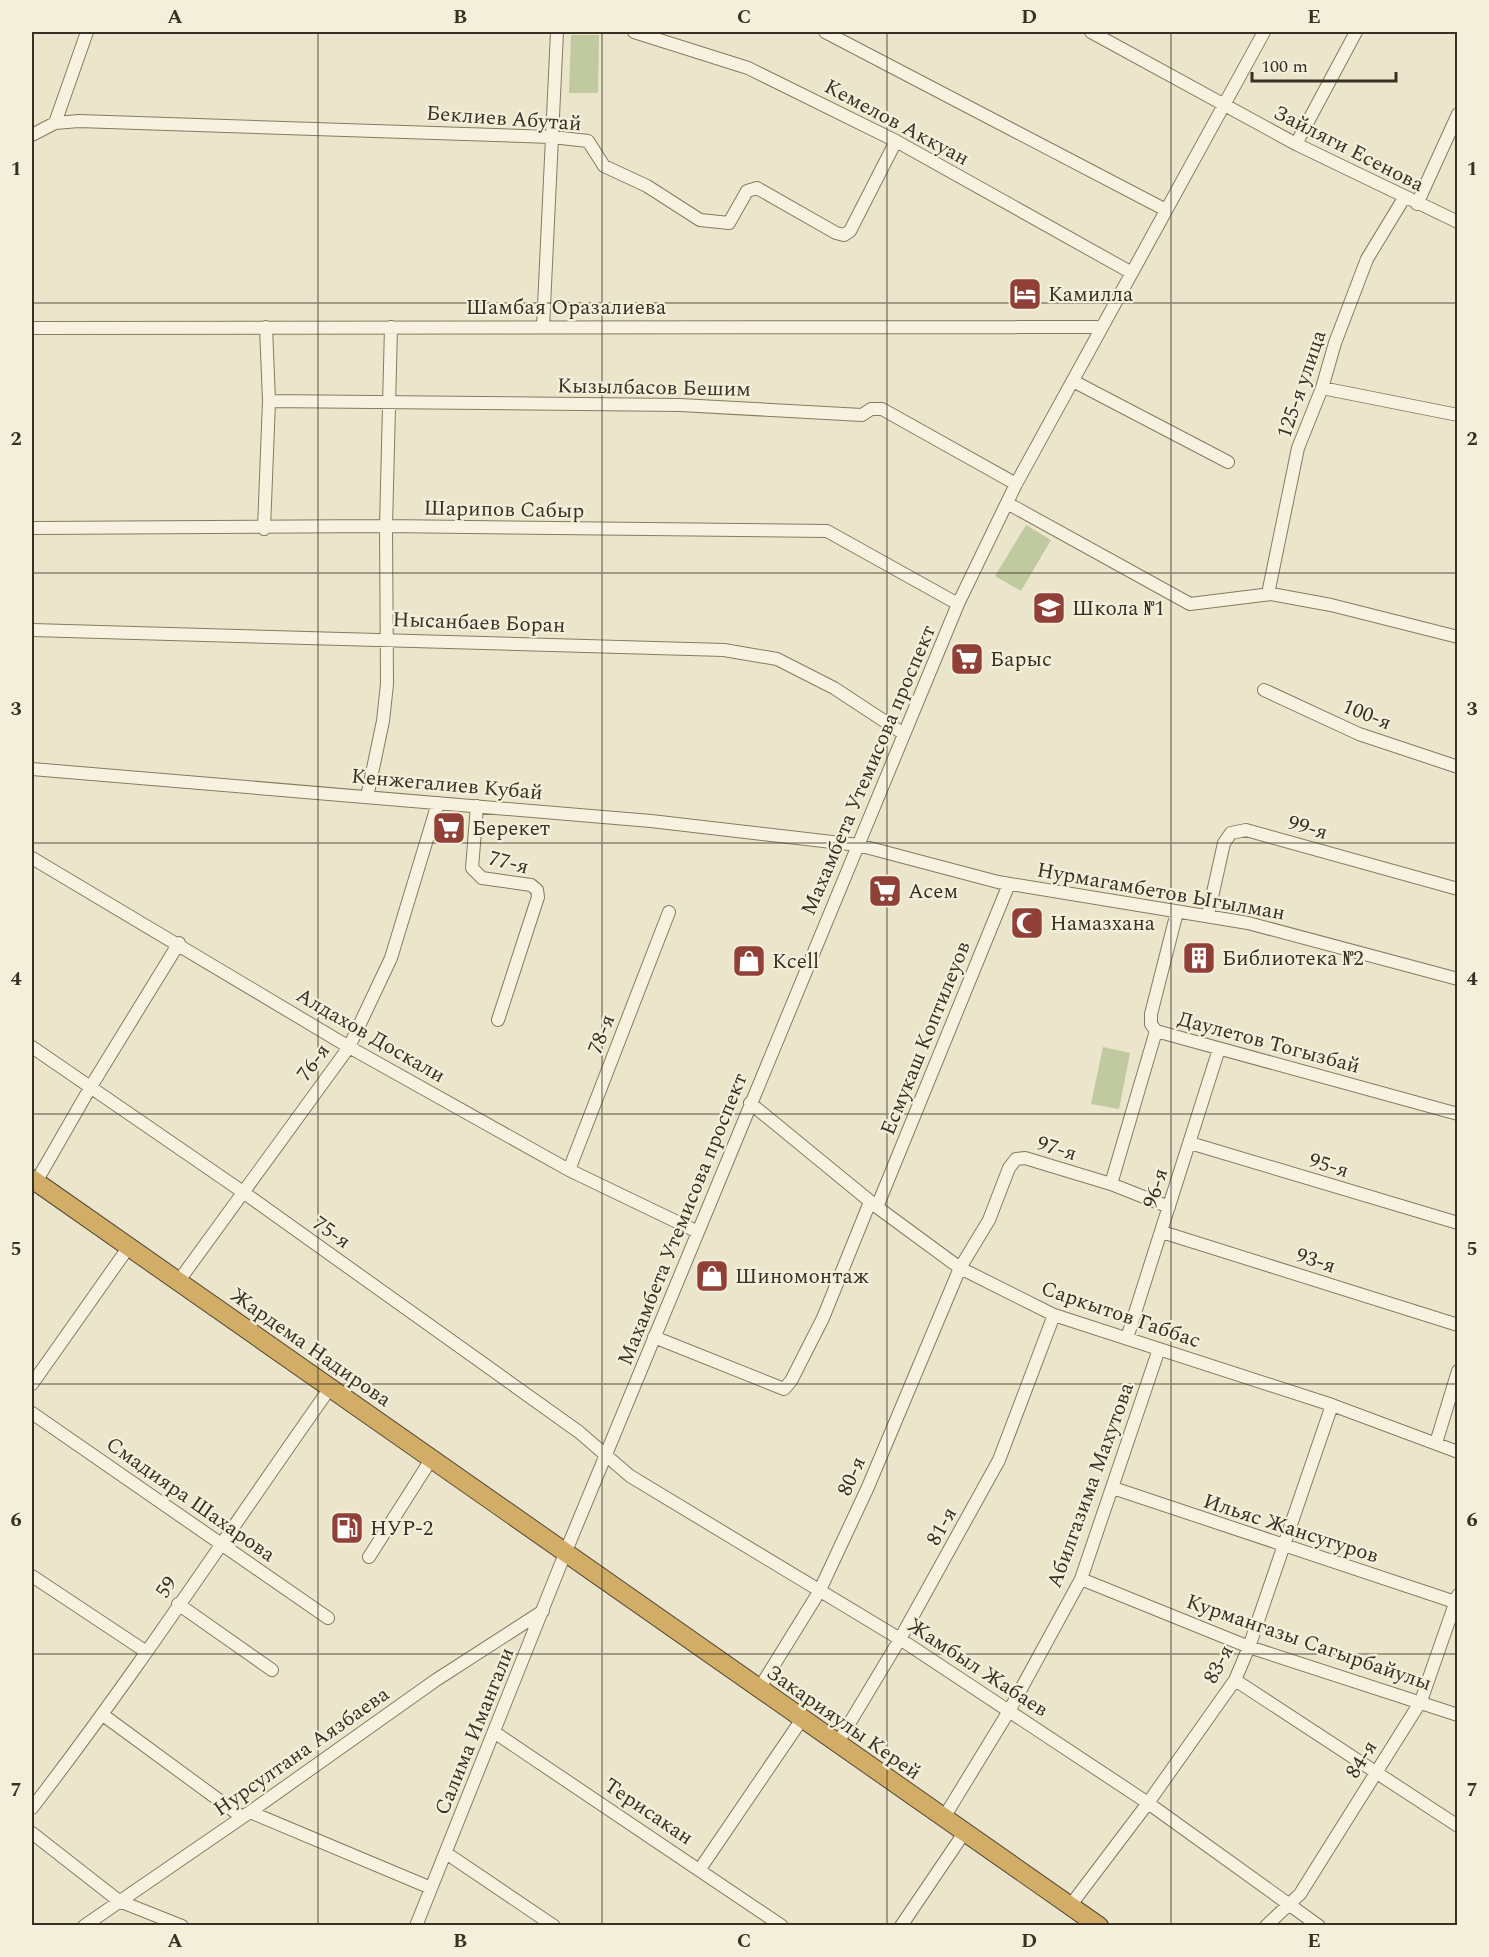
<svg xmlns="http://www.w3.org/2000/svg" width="1489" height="1957" font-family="Spectral,serif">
<rect width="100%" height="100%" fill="#ebe5cc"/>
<path fill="#c0c9a0" d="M 571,35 L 599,35 L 598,93 L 569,93 Z
M 1026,525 L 1051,540 L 1021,591 L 995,576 Z
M 1103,1047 L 1130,1053 L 1119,1109 L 1091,1104 Z"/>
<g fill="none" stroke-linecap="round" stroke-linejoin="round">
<defs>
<path id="minor" d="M 634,32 L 748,68 L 896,141 L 1132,273
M 825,32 L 1166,210
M 1091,32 L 1296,144 L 1458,222
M 55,123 L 87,32
M 32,135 L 55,123 L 79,121 L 552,137 L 588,141 L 604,166 L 647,186 L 700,220 L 729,223 L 747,191 L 757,188 L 836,233 L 844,235 L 850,231 L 896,141
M 1296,144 L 1356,32
M 1417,204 L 1458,114
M 543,327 L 557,32
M 32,328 L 1101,327
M 1073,381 L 1228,462
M 1322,388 L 1458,415
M 269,401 L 680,405 L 862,415 L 871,409 L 882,409 L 1016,484
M 1007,503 L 1190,604 L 1271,594 L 1331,605 L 1458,637
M 32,528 L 386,526 L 827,531 L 958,604
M 264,529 L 269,401 L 266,327
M 1271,594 L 1269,589 L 1298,448 L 1322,388 L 1335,343 L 1367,259 L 1404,198
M 32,630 L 724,650 L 777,659 L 834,688 L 904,734
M 1264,690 L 1359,734 L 1458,767
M 32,769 L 651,821 L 858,845 L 998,882 L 1248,923 L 1458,979
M 367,797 L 383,721 L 387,684 L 386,526 L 391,327
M 477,806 L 472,868 L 482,878 L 531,885 L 537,890 L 538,897 L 498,1020
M 32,858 L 349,1047 L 569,1170 L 698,1232
M 1177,912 L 1151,1014 L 1151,1024 L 1156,1031 L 1458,1114
M 1208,915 L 1224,843 L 1231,833 L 1246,830 L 1458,889
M 32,1047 L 243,1192 L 579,1432 L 630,1476 L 900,1639 L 1148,1803 L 1319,1926
M 750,1103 L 877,1207 L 960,1268 L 1054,1315 L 1332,1405 L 1458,1452
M 1190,1143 L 1458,1223
M 569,1170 L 669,912
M 36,1182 L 90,1088 L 179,943
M 1111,1184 L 1156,1031
M 877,1207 L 1009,884
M 1162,1232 L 1458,1325
M 178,1282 L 349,1047 L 391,958 L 438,803
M 654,1337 L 784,1389 L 791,1381 L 823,1318 L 870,1202
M 1127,1338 L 1219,1049
M 32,1384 L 128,1248
M 32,1413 L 328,1618
M 1436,1443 L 1458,1371
M 1113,1488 L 1458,1603
M 369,1557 L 432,1458
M 32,1576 L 145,1651
M 1081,1579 L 1249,1647 L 1458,1715
M 178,1604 L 272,1670
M 1235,1680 L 1458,1826
M 759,1689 L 819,1592 L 868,1487 L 960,1268 L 989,1220 L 1009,1168 L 1016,1159 L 1025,1158 L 1111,1184 L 1169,1207
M 103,1715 L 242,1817
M 494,1732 L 782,1926
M 837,1744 L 900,1639 L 999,1460 L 1054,1315
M 32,1808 C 137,1672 231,1528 330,1388
M 250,1812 L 431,1888
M 943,1819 L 1009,1711 L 1081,1579 L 1159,1349
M 32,1833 L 119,1901 L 182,1926
M 446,1853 L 554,1926
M 700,1869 L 802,1719
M 1070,1906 L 1148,1803 L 1235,1680 L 1249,1647 L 1332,1405
M 84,1926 L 250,1812 L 436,1680 L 543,1611
M 416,1926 L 566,1551 L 958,604 L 1016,484 L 1264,32
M 901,1926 L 964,1833
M 1266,1926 L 1300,1894 L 1421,1701 L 1458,1595"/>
<path id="highway" d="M 32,1179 L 1099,1926"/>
</defs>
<use href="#minor" stroke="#877a61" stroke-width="14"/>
<use href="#highway" stroke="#564835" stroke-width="20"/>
<use href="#minor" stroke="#f7f2df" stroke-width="12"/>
<use href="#highway" stroke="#d1ad67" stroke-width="18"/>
</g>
<path fill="none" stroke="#393023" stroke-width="1.5" stroke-opacity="0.55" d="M 318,32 L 318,1926M 602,32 L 602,1926M 887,32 L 887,1926M 1171,32 L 1171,1926M 32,303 L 1458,303M 32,573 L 1458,573M 32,843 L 1458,843M 32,1114 L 1458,1114M 32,1384 L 1458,1384M 32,1654 L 1458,1654"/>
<defs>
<symbol id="hotel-square" viewBox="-11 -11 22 22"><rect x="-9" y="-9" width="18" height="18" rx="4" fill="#914037" stroke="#f3efdb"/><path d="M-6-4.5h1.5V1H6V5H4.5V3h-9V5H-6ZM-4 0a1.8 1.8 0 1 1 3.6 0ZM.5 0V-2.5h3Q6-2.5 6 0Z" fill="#fff"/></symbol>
<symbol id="school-square" viewBox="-11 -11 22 22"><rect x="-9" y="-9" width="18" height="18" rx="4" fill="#914037" stroke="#f3efdb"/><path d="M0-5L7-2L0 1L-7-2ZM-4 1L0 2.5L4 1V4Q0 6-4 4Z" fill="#fff"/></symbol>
<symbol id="supermarket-square" viewBox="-11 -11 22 22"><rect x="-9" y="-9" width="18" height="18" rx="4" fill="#914037" stroke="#f3efdb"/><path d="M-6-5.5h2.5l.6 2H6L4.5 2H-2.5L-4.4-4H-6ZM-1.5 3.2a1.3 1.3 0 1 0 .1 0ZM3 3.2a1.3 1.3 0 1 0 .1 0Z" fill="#fff"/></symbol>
<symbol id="mosque-square" viewBox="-11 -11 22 22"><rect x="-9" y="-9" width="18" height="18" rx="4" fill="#914037" stroke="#f3efdb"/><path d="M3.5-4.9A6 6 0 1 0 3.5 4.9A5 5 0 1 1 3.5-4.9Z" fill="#fff"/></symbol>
<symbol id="building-square" viewBox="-11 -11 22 22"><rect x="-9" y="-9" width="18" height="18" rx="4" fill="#914037" stroke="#f3efdb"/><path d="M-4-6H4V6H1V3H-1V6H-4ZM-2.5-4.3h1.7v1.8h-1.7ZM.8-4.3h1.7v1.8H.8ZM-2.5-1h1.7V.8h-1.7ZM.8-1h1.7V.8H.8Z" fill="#fff"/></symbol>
<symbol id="shop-square" viewBox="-11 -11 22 22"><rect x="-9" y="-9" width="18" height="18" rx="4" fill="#914037" stroke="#f3efdb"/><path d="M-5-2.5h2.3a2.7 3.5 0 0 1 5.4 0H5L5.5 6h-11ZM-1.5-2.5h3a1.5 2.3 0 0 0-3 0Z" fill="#fff"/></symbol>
<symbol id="fuel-square" viewBox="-11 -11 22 22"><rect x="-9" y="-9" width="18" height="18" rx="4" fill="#914037" stroke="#f3efdb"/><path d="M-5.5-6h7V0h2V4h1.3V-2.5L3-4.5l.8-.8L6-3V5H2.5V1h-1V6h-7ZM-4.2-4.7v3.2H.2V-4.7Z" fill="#fff"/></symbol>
</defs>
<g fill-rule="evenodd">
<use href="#hotel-square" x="1006" y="275" width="38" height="38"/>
<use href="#school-square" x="1030" y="589" width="38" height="38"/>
<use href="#supermarket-square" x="948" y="640" width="38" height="38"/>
<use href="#supermarket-square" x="430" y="809" width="38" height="38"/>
<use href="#supermarket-square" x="866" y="872" width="38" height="38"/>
<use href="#mosque-square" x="1008" y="904" width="38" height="38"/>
<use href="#building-square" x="1180" y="939" width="38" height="38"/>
<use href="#shop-square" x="730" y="942" width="38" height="38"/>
<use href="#shop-square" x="693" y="1257" width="38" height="38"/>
<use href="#fuel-square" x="328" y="1509" width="38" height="38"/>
</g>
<g text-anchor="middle" stroke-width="4.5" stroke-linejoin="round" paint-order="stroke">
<g font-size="21" fill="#393023" stroke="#f3efdb">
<text transform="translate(504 118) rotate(4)" y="7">Беклиев Абутай</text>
<text transform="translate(897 122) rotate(28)" y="7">Кемелов Аккуан</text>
<text transform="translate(1349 148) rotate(27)" y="7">Зайляги Есенова</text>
<text x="566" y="314">Шамбая Оразалиева</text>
<text transform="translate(1301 384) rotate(-71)" y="7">125-я улица</text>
<text transform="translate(654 387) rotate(1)" y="7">Кызылбасов Бешим</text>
<text transform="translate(504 509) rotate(1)" y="7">Шарипов Сабыр</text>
<text transform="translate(479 622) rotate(2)" y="7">Нысанбаев Боран</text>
<text transform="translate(1367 714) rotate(22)" y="7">100-я</text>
<text transform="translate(868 770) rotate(-67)" y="7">Махамбета Утемисова проспект</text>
<text transform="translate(447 784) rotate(5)" y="7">Кенжегалиев Кубай</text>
<text transform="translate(1308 827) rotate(16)" y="7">99-я</text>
<text transform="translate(509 862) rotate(14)" y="7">77-я</text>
<text transform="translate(1161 891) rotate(10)" y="7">Нурмагамбетов Ыгылман</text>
<text transform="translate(601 1034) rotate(-69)" y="7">78-я</text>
<text transform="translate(371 1035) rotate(30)" y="7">Алдахов Доскали</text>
<text transform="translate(925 1038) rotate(-68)" y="7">Есмукаш Коптилеуов</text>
<text transform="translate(1269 1042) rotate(15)" y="7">Даулетов Тогызбай</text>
<text transform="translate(313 1062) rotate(-54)" y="7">76-я</text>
<text transform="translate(1057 1148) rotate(17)" y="7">97-я</text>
<text transform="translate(1329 1165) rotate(17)" y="7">95-я</text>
<text transform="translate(1155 1188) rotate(-73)" y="7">96-я</text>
<text transform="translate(682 1219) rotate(-68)" y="7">Махамбета Утемисова проспект</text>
<text transform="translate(332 1232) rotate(35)" y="7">75-я</text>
<text transform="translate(1316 1260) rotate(18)" y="7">93-я</text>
<text transform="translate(1121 1314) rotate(19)" y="7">Саркытов Габбас</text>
<text transform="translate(311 1347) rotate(35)" y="7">Жардема Надирова</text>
<text transform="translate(851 1476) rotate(-66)" y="7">80-я</text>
<text transform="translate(1090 1485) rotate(-70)" y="7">Абилгазима Махутова</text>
<text transform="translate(191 1499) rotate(35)" y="7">Смадияра Шахарова</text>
<text transform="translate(941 1526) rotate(-61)" y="7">81-я</text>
<text transform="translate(1291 1528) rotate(18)" y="7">Ильяс Жансугуров</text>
<text transform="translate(166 1587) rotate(-55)" y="7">59</text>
<text transform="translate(1309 1642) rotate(19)" y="7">Курмангазы Сагырбайулы</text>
<text transform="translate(1218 1664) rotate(-62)" y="7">83-я</text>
<text transform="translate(978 1667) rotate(33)" y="7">Жамбыл Жабаев</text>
<text transform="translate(844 1722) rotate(35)" y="7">Закарияулы Керей</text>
<text transform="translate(474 1731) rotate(-68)" y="7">Салима Имангали</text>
<text transform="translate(301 1751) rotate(-35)" y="7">Нурсултана Аязбаева</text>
<text transform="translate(1361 1759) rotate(-58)" y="7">84-я</text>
<text transform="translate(649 1811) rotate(34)" y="7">Терисакан</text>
</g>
<g font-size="21" fill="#393023" stroke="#f3efdb" text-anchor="start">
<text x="1048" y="301">Камилла</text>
<text x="1072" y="615">Школа №1</text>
<text x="990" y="666">Барыс</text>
<text x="472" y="835">Берекет</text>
<text x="908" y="898">Асем</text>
<text x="1050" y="930">Намазхана</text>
<text x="1222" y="965">Библиотека №2</text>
<text x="772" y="968">Kcell</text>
<text x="735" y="1283">Шиномонтаж</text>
<text x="370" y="1535">НУР-2</text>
</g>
</g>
<rect width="1489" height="1957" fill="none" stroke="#f3efdb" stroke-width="66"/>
<path d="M1252 72v9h144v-9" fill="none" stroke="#393023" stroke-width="3"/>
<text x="1261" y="72" font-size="18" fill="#393023" stroke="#f3efdb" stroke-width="4.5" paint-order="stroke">100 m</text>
<rect x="33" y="33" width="1423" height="1891" fill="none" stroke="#393023" stroke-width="2"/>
<g font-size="20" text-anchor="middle" font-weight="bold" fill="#393023">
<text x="175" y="23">A</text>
<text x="460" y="23">B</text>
<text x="744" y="23">C</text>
<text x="1029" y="23">D</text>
<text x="1314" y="23">E</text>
<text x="16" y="175">1</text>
<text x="1472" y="175">1</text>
<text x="16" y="445">2</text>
<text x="1472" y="445">2</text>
<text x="16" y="715">3</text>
<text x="1472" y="715">3</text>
<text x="16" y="985">4</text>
<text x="1472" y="985">4</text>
<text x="16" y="1255">5</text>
<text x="1472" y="1255">5</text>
<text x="16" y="1526">6</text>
<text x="1472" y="1526">6</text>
<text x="16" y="1796">7</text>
<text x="1472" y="1796">7</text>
<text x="175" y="1947">A</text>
<text x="460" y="1947">B</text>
<text x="744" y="1947">C</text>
<text x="1029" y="1947">D</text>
<text x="1314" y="1947">E</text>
</g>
</svg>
